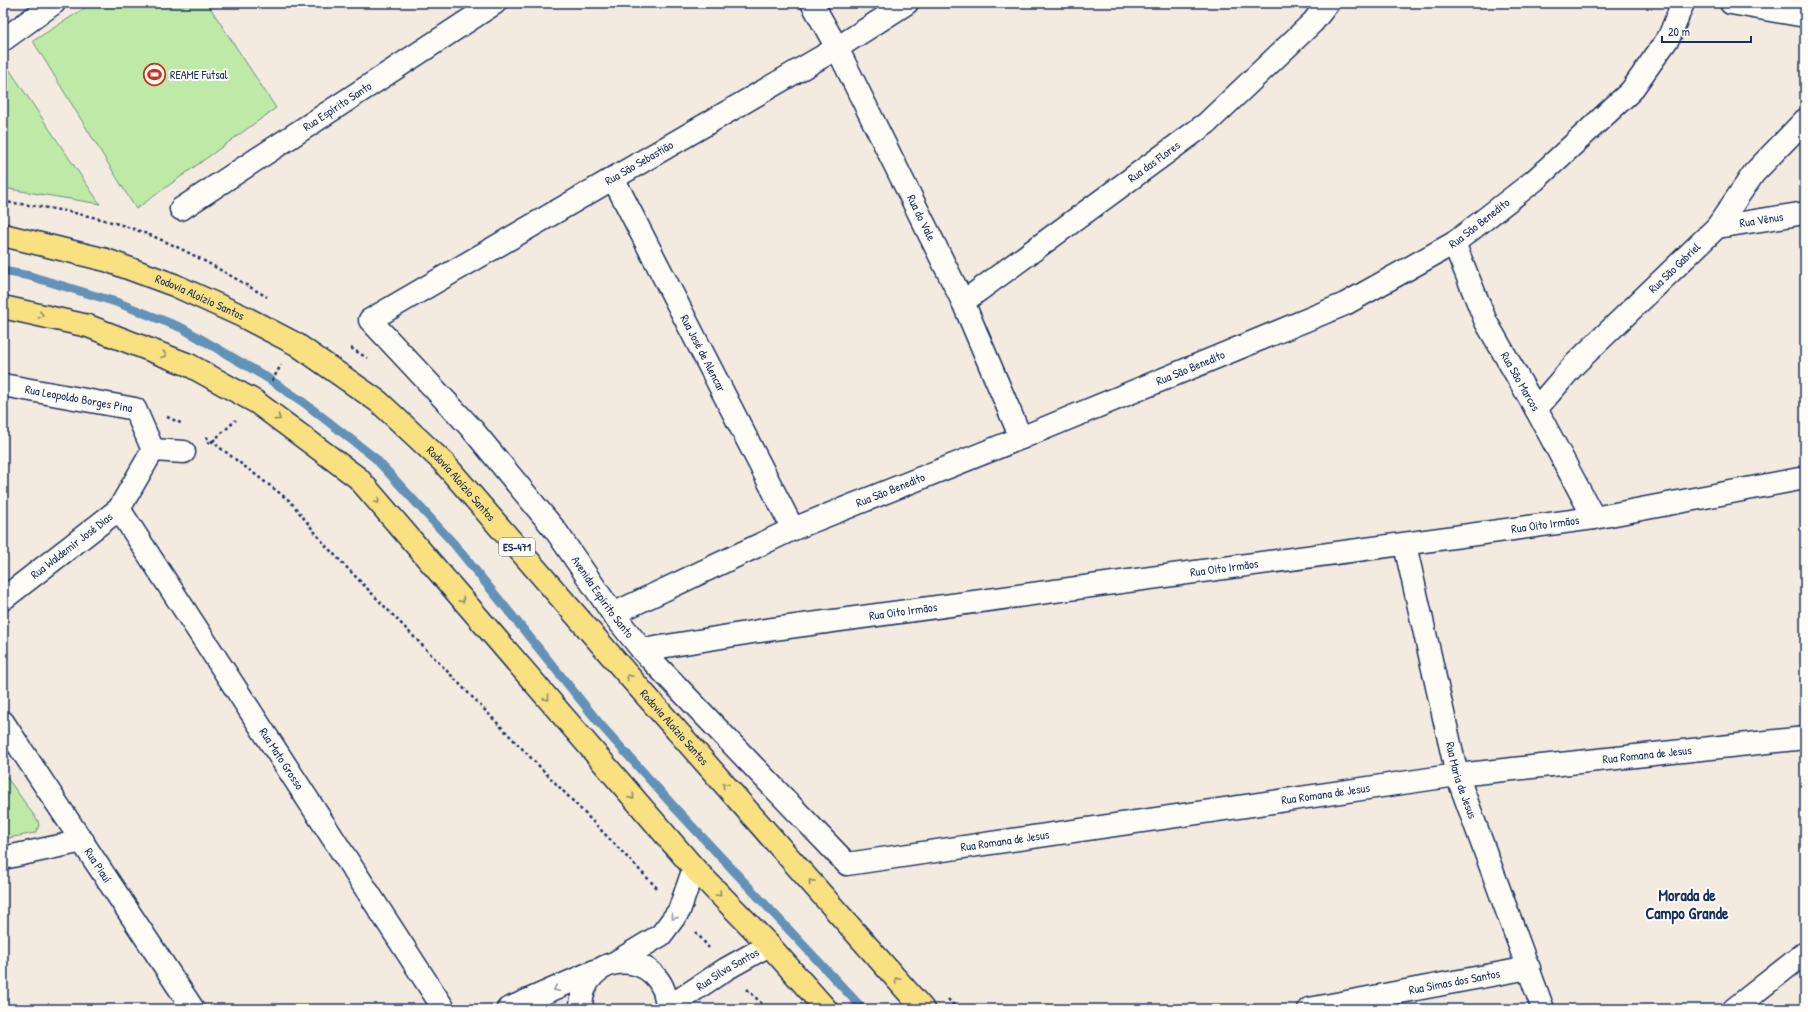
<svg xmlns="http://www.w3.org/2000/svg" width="1808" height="1012" font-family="'Patrick Hand',sans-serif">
<rect width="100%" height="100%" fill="#f4ebe0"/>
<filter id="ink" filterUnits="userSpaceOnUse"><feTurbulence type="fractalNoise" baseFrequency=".025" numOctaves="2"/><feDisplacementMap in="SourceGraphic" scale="8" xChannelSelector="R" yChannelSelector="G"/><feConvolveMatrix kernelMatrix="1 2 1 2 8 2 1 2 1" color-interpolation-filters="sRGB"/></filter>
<g filter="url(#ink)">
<path fill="#bee9a6" stroke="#6c8c82" d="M 93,3 L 207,3 L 276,108 L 136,209 L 33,41 Z
M 9,69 L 100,204 L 3,188 L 3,73 Z
M 3,772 L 38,821 L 39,826 L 35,833 L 3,839 Z"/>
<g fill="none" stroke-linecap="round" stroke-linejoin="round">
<path stroke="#6392b8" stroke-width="9" d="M 3,271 L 30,276 L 116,302 L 182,328 L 266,377 L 303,402 L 375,458 L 454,544 L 600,724 L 676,809 L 863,1009"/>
<defs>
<g id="minor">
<path id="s1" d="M 812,3 L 837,48 L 963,302 L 1021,438"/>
<path id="s2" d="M 907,3 L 837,48 L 370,320 L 472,429 L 556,531 L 613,614 L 642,650 L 847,864 L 1457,775 L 1805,738"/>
<path d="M 1731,3 L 1805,16"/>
<path d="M 3,40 L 54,3"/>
<path id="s3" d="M 613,178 L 793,529"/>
<path id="s4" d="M 181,209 L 495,3"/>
<path id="s5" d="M 1717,227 L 1805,213"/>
<path id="s6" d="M 1454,243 L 1486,322 L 1536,409 L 1594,518"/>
<path id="s7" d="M 963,302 L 1207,123 L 1313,22 L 1328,3"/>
<path id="s8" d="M 3,385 L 135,409 L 153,450"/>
<path id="s9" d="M 1536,409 L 1574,365 L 1717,227 L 1754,173 L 1805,120"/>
<path id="s10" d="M 119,509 L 444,1009"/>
<path id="s11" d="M 1405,545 L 1457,775 L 1543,1009"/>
<path id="s12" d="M 3,599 L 119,509 L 153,450 L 184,452"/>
<path id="s13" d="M 613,614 L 793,529 L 1021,438 L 1345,304 L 1454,243 L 1535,180 L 1631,91 L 1669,37 L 1683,3"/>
<path id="s14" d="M 642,650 L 759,631 L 1594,518 L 1805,478"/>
<path id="s15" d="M 3,722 L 193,1009"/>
<path d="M 3,858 L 83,841"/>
<path d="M 616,962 L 661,935 L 679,911 L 694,868"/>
<path id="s16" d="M 667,1008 L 726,969 L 769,945"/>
<path d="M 508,1009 L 597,970"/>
<path d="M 581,1009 C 581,947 666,947 667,1009"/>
<path id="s17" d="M 1309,1009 L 1529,968"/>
<path d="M 1734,1009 L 1805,953"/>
</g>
<g id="major">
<path id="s18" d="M 3,235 L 106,260 L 174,285 L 242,316 L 296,344 L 379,402 L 443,462 L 634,682 L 923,1009"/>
<path d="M 3,307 L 88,326 L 189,365 L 256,402 L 358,478 L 694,868 L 769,945 L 826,1009"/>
</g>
</defs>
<use href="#minor" stroke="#1b2f5e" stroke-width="25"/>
<use href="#major" stroke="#1b2f5e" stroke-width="25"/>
<path stroke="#1b2f5e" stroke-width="2.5" stroke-dasharray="3 3" stroke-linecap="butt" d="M 3,202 C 53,207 110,218 157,238 C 195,254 231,276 267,297
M 351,348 L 367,358
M 272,381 L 281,365
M 167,417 L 183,424
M 206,437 L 290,501 L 326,546 L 658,889
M 207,443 L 213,441 L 236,420
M 696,932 L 709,948
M 747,989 L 767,1009
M 948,999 L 957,1009"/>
<use href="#minor" stroke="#fdfcf7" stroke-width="22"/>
<use href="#major" stroke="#f9e181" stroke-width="22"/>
</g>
<defs><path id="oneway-chevron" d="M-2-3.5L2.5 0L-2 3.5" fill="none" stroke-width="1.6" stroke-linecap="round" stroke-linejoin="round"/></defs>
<g stroke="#8a8870">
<use href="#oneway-chevron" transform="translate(41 315) rotate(12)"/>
<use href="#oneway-chevron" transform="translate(164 355) rotate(21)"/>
<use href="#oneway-chevron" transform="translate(278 418) rotate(37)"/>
<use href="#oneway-chevron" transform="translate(377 501) rotate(50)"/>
<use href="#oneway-chevron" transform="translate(462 600) rotate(49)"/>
<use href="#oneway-chevron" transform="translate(629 677) rotate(-131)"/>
<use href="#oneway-chevron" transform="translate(547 698) rotate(49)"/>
<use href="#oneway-chevron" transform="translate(725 785) rotate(-131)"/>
<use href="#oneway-chevron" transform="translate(632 797) rotate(49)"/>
<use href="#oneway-chevron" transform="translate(811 882) rotate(-131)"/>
<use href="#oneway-chevron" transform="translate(719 894) rotate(46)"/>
<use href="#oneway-chevron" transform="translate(897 980) rotate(-131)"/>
</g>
<g stroke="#8c96aa">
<use href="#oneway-chevron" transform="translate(674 917) rotate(126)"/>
<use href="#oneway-chevron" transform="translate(556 989) rotate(155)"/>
</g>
</g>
<defs>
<symbol id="stadium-ring" viewBox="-11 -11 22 22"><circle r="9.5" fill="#fdfcf7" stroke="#c8321e" stroke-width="1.5"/><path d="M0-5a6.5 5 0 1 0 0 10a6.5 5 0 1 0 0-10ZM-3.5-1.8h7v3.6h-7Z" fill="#c8321e"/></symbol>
</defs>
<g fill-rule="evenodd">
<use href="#stadium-ring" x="142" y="62" width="25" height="25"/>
</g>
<g text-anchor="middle" stroke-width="4" stroke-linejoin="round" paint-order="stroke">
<rect fill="#fdfcf7" stroke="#5f6c8c" stroke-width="1" x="499" y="538" width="36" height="18" rx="3"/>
<g font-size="11" font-weight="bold" fill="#1b2f5e">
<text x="517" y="551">ES-471</text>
</g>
<g font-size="12" fill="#1b2f5e" stroke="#fdfcf7" text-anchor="start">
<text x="170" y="79">REAME Futsal</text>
</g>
<g font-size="12" fill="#1b2f5e" stroke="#fdfcf7">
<text dy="4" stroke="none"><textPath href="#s4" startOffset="187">Rua Espírito Santo</textPath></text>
<text dy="4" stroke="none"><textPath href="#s7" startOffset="237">Rua das Flores</textPath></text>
<text transform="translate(639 163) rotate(-30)" y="4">Rua São Sebastião</text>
<text dy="4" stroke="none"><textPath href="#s1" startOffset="241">Rua do Vale</textPath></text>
<text dy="4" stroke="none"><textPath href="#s5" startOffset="45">Rua Vênus</textPath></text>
<text dy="4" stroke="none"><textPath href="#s13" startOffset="952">Rua São Benedito</textPath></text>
<text dy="4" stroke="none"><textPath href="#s9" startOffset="198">Rua São Gabriel</textPath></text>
<text dy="4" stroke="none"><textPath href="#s18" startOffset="207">Rodovia Aloízio Santos</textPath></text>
<text dy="4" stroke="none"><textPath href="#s3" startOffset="197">Rua José de Alencar</textPath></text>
<text dy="4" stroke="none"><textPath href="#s13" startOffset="628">Rua São Benedito</textPath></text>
<text dy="4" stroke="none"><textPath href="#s6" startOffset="154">Rua São Marcos</textPath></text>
<text dy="4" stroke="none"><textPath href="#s8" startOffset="77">Rua Leopoldo Borges Pina</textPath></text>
<text dy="4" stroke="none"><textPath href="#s18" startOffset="531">Rodovia Aloízio Santos</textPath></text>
<text dy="4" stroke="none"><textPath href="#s13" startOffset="304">Rua São Benedito</textPath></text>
<text dy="4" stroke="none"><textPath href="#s14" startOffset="912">Rua Oito Irmãos</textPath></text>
<text dy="4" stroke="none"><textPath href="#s12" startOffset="87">Rua Waldemir José Dias</textPath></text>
<text dy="4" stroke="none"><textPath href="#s14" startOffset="588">Rua Oito Irmãos</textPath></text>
<text dy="4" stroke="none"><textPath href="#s2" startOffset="986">Avenida Espírito Santo</textPath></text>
<text dy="4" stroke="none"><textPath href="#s14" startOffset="264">Rua Oito Irmãos</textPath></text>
<text dy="4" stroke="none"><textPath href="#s18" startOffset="855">Rodovia Aloízio Santos</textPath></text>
<text dy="4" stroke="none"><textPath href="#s2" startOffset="2156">Rua Romana de Jesus</textPath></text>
<text dy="4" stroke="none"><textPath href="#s10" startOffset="298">Rua Mato Grosso</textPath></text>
<text dy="4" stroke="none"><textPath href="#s11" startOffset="242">Rua Maria de Jesus</textPath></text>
<text dy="4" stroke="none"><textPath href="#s2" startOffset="1832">Rua Romana de Jesus</textPath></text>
<text dy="4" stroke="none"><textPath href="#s2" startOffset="1508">Rua Romana de Jesus</textPath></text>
<text dy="4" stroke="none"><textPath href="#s15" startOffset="172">Rua Piauí</textPath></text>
<text dy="4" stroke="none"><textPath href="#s16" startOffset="72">Rua Silva Santos</textPath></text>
<text dy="4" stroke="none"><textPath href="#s17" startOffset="148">Rua Simas dos Santos</textPath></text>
</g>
<g font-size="16" font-weight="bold" fill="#1b2f5e" stroke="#fdfcf7">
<text x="1687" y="901">Morada de<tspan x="1687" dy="18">Campo Grande</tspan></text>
</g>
</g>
<rect width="1808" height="1012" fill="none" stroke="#fdfcf7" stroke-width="16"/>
<rect x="8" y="8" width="1792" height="996" fill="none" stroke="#1b2f5e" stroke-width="1.5" filter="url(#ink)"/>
<path d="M1662 36v6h89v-6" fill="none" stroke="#1b2f5e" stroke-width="2"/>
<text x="1668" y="36" font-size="12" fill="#1b2f5e" stroke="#fdfcf7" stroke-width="3" paint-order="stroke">20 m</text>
</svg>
